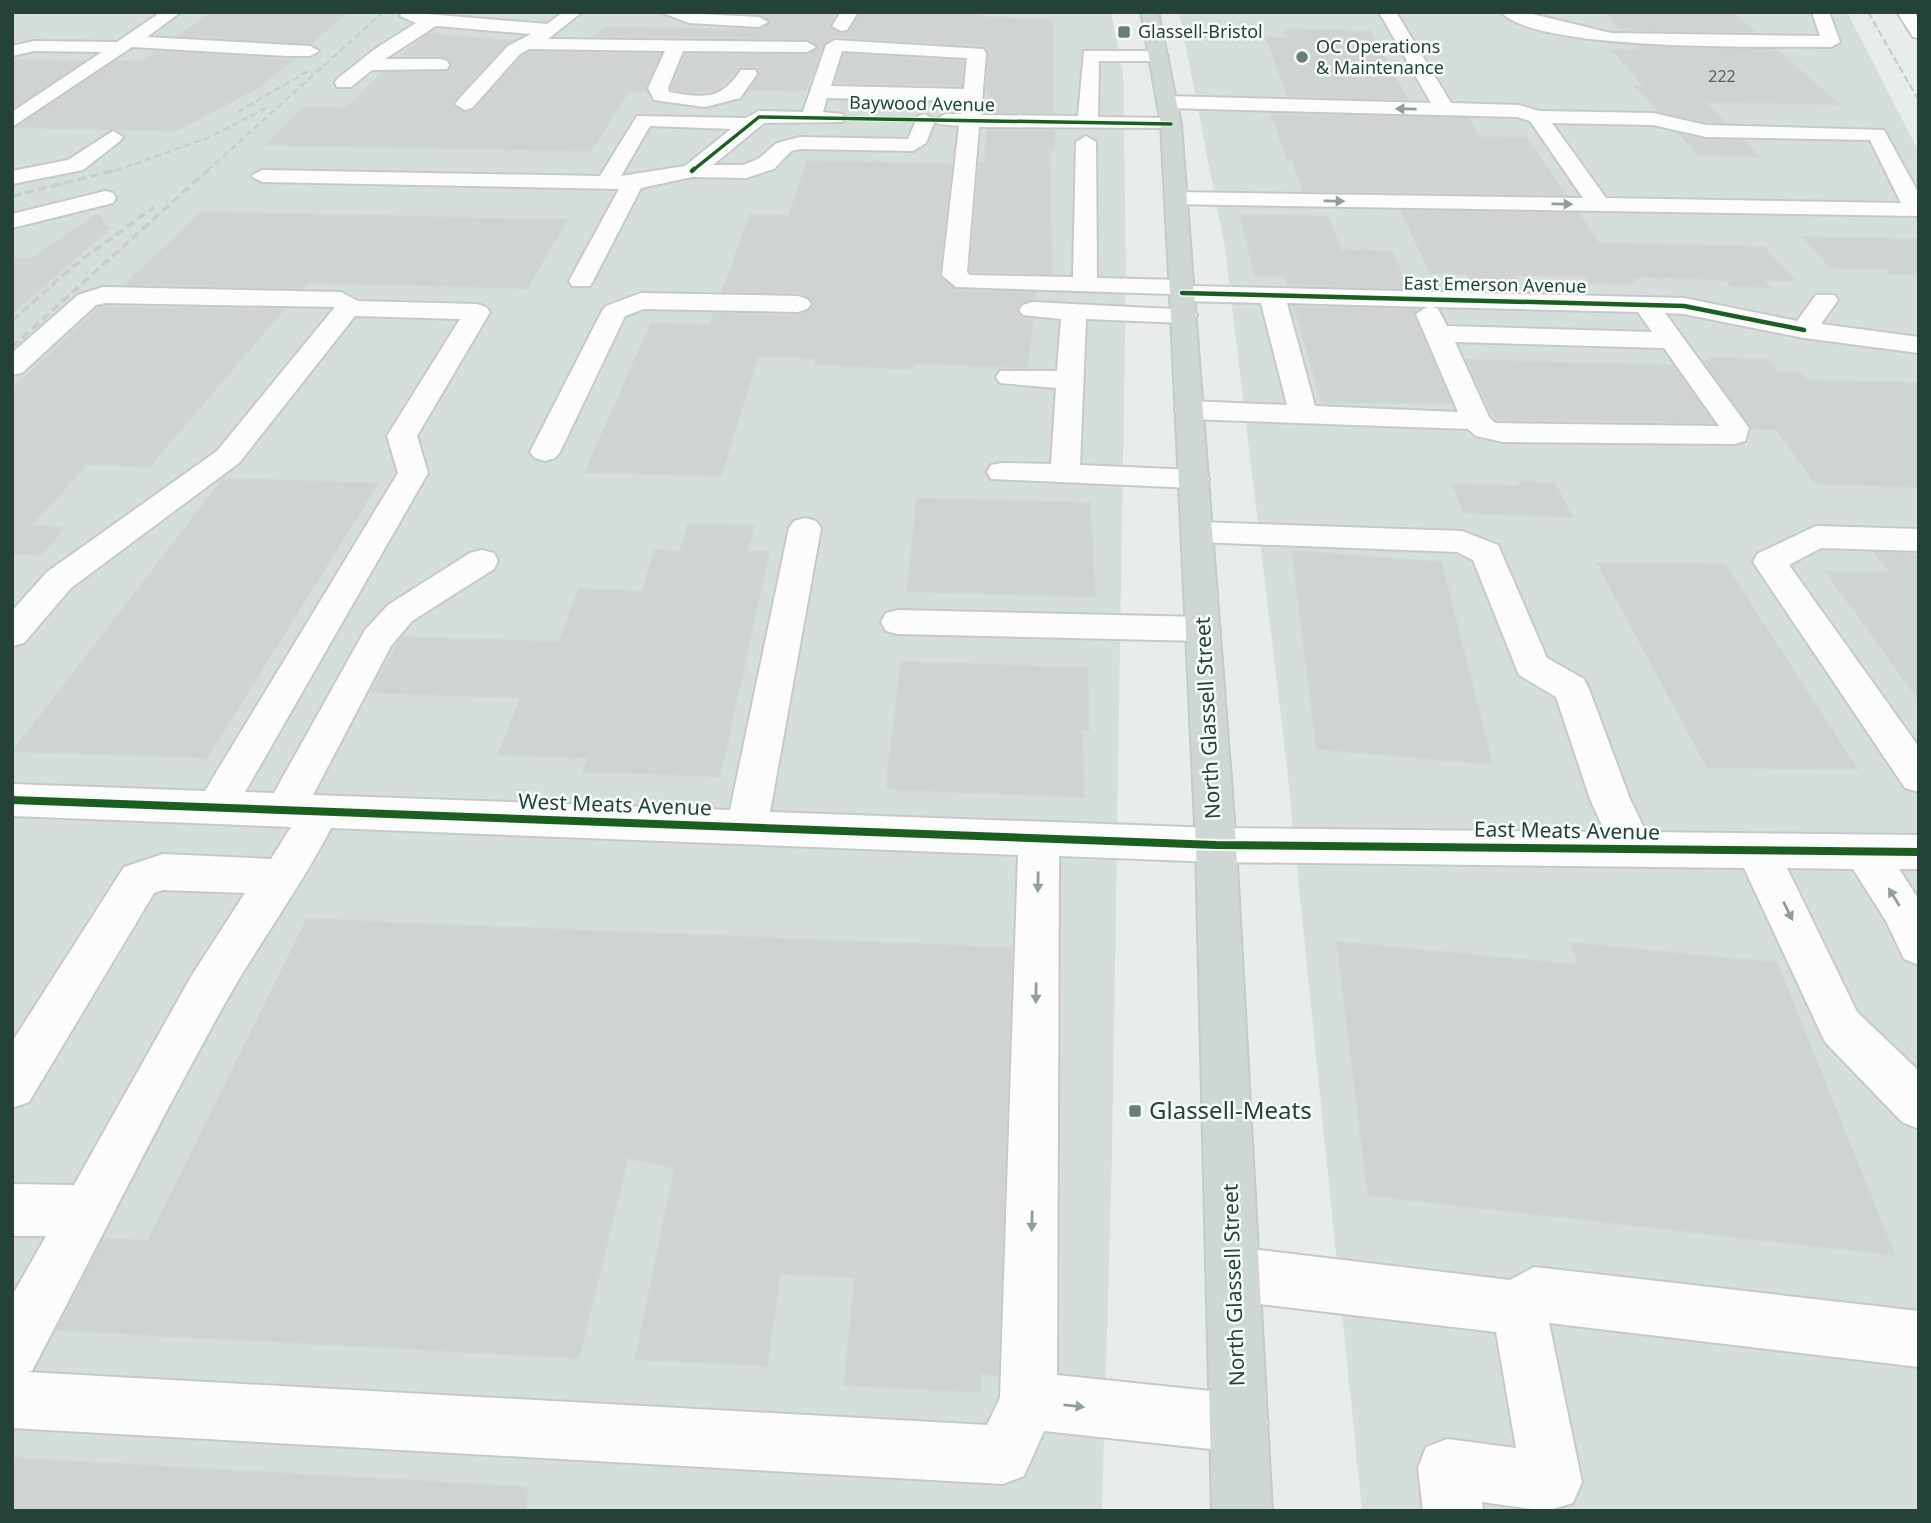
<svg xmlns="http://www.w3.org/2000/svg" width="1931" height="1523" font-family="'Noto Sans',sans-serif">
<rect width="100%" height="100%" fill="#e8edeb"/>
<path fill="#d6dedb" d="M 12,12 L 1111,12 L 1123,72 L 1126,270 L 1112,1156 L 1102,1511 L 12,1511 Z
M 1179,12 L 1847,12 L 1919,152 L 1919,1511 L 1362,1511 L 1286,759 L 1225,248 Z"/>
<path fill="#cfd4d2" stroke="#d1d6d4" stroke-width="2" d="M 212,12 L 348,12 L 311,44 L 179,36 Z
M 723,12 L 838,12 L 829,27 L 841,34 L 849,31 L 860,12 L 983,12 L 981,17 L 1052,20 L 1053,113 L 989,112 L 989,89 L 986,89 L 989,53 L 983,46 L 835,37 L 824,44 L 805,91 L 749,90 L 759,73 L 755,67 L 741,67 L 717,90 L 690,93 L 671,88 L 685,54 L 807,55 L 818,46 L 807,39 L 593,37 L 605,27 L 759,30 L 770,23 L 759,14 Z
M 1605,12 L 1731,12 L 1755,32 L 1622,31 Z
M 1284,29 L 1370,31 L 1408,100 L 1288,97 L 1266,37 L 1287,38 Z
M 429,34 L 512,41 L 453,102 L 454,106 L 466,113 L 474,110 L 522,56 L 530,52 L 661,54 L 646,87 L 647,92 L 628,92 L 591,151 L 265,145 L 304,107 L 347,108 L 383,72 L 449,70 L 449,60 L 441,56 L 400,56 Z
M 1636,45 L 1775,49 L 1839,104 L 1705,102 L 1725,123 L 1706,122 L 1659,112 L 1635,86 L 1645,87 L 1612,50 L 1640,50 Z
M 158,51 L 293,59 L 259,87 L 176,131 L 16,127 L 116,61 L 143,61 Z
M 844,54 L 964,60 L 962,86 L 835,83 Z
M 12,60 L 84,61 L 12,109 Z
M 1271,113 L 1468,118 L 1480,137 L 1526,138 L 1566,195 L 1303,191 L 1292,160 L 1287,160 Z
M 987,130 L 1054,130 L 1054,150 L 1049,150 L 1052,274 L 970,271 L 979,164 L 985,164 Z
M 1679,134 L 1706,140 L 1743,140 L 1758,156 L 1699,155 Z
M 807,161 L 952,164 L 939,275 L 956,290 L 1036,292 L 1035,300 L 1022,303 L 1016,310 L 1023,318 L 1033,319 L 1027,368 L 913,363 L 912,369 L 815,364 L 817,358 L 758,356 L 721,476 L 585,472 L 651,323 L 710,325 L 714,313 L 798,315 L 813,306 L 809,297 L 798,293 L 722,292 L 750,215 L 789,216 Z
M 1401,210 L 1578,213 L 1599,243 L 1764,247 L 1794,280 L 1763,280 L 1769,287 L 1731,286 L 1726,280 L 1684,278 L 1631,277 L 1635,284 L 1590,283 L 1586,276 L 1512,275 L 1516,282 L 1469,280 L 1466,274 L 1430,273 Z
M 202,212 L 567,220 L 527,288 L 307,283 L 302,289 L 124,285 Z
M 98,214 L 109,229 L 12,313 L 12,258 L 32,258 Z
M 1240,215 L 1328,217 L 1341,250 L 1392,251 L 1408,289 L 1288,286 L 1285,276 L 1255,276 Z
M 1802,237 L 1919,239 L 1919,274 L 1891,274 L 1886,269 L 1831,268 Z
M 1294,306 L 1417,309 L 1414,315 L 1451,403 L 1322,402 Z
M 100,307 L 284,309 L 149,467 L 87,464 L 31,526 L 65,527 L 41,555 L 12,554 L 12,389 Z
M 1707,358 L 1763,359 L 1772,363 L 1778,372 L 1799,372 L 1805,380 L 1919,383 L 1919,487 L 1816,484 L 1777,430 L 1751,429 L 1703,361 L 1709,361 Z
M 1466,360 L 1673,365 L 1714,423 L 1496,420 Z
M 223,479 L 378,483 L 207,758 L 13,751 Z
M 1519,482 L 1555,483 L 1572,517 L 1464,513 L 1452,484 L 1521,486 Z
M 917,498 L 1090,503 L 1095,597 L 907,591 Z
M 688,524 L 754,525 L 747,552 L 769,552 L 720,776 L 583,772 L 588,758 L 498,755 L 521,697 L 370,693 L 402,637 L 559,642 L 579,589 L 642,591 L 655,550 L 680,551 Z
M 1292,551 L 1441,562 L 1492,764 L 1317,749 Z
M 1874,552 L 1919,554 L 1919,700 L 1826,572 L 1890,572 Z
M 1597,563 L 1725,564 L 1857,769 L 1707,767 Z
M 901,662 L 1087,668 L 1089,730 L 1082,730 L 1084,797 L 886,789 Z
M 307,919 L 1012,948 L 998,1375 L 980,1374 L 980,1392 L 844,1385 L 855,1277 L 780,1274 L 767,1366 L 635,1359 L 675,1168 L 628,1158 L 579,1358 L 56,1330 L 103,1239 L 148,1241 Z
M 1337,942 L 1578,965 L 1571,943 L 1777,963 L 1895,1255 L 1368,1195 Z
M 12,1458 L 527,1487 L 526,1511 L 12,1511 Z"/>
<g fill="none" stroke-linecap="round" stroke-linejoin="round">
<defs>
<path id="minor" d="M 161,12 L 181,12 L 147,37 L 310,46 L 319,51 L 310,56 L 287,56 L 132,47 L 12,127 L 12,112 L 102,52 L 34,51 L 12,56 L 12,46 L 34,41 L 117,42 Z
M 403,12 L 547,24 L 563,12 L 582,12 L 548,39 L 807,42 L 816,47 L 807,52 L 683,51 L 668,88 L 669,92 C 704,98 720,101 741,70 L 755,70 L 757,74 L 740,98 L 705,107 L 654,100 L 648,88 L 665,51 L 529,49 L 520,54 L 472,108 L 465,110 L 455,104 L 458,100 L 508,46 L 531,34 L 436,26 L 385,59 L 440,59 L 447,61 L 449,65 L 447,69 L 372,70 L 351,87 L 337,87 L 335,83 L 337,79 L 375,49 L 416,23 L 400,16 Z
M 660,12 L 759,17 L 768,22 L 759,27 L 689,23 Z
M 841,12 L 858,12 L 847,30 L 841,31 L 832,26 Z
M 1379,12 L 1396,12 L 1451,103 L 1519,105 L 1539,111 L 1653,113 L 1706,125 L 1884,130 L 1919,194 L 1919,216 L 1168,204 L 1165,199 L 1168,194 L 1176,192 L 1583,198 L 1530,121 L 1517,117 L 1167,108 L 1157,102 L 1167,96 L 1431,103 ZM 1552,123 L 1653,125 L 1706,137 L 1870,140 L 1901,203 L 1606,198 Z
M 1501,12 L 1524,12 L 1611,33 L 1820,36 L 1812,12 L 1829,12 L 1840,42 L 1831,47 C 1771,46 1536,52 1501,12 Z
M 1897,12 L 1914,12 L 1919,20 L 1919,38 L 1913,37 Z
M 835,40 L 983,49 L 986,53 L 981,115 L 1078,116 L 1084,51 L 1159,51 L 1168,56 L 1159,61 L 1099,61 L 1098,117 L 1171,118 L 1178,120 L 1181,124 L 1178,128 L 979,127 L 967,272 L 970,275 L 1073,277 L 1076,142 L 1086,136 L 1096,142 L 1097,278 L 1182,280 L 1194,286 L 1684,298 L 1797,321 L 1816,295 L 1834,295 L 1838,300 L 1821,324 L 1919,337 L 1919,353 L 1804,338 L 1684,314 L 1665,313 L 1749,428 L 1745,441 L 1735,444 L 1503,442 L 1476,436 L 1468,429 L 1189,419 L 1179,416 L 1175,410 L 1179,404 L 1189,401 L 1287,405 L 1261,303 L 1182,301 L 1170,294 L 956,287 L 942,275 L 959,126 L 938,124 L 935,120 L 926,143 L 913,151 L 800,149 L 791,151 L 774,169 L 746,178 L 692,177 L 641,188 L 593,281 L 590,286 L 572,286 L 569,281 L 619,189 L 262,182 L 251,176 L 262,170 L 600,176 L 637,116 L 746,118 L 759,111 L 803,112 L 826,45 ZM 842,51 L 967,58 L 964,89 L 831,86 ZM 827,98 L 962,101 L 961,114 L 945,114 L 935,120 L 925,114 L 918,116 L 908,139 L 800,137 L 777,143 L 758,159 L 743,165 L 713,165 L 764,123 L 842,122 L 845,118 L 842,114 L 823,112 ZM 650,126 L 731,129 L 685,166 L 621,176 ZM 1287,303 L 1427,307 L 1416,314 L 1458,412 L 1315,406 ZM 1432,307 L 1638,312 L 1652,332 L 1447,326 L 1438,309 ZM 1455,342 L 1664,348 L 1719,426 L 1495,423 L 1489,417 Z
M 113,131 L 123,137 L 120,141 L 83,170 L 12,184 L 12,171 L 68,160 Z
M 105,191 L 113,193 L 116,198 L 113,203 L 12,228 L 12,214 Z
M 103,287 L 341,292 L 358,301 L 477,304 L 486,307 L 490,312 L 417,436 L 428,473 L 245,792 L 274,793 L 365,630 L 388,605 L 470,553 L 482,550 L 494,553 L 498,561 L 494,569 L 412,621 L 391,646 L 313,795 L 730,810 L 789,528 L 794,521 L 805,518 L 816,521 L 821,528 L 770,812 L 1216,828 L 1605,832 L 1590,799 L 1556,697 L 1519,675 L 1473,560 L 1457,552 L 1197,542 L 1186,539 L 1181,532 L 1186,525 L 1197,522 L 1462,531 L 1498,545 L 1547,658 L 1584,679 L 1589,689 L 1630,799 L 1646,832 L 1919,835 L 1919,869 L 1899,869 L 1919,900 L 1919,965 L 1904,959 L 1886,921 L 1853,869 L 1787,868 L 1857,1012 L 1919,1071 L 1919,1129 L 1902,1122 L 1825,1042 L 1744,868 L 1216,862 L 1059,856 L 1057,1375 L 1239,1394 L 1259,1403 L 1268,1423 L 1259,1443 L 1239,1452 L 1044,1431 L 1024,1476 L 1003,1484 L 12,1428 L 12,1296 L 46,1236 L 12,1236 L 12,1184 L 74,1185 L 192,975 L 245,893 L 163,890 L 154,893 L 29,1102 L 12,1108 L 12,1042 L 124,867 L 163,854 L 271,859 L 291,827 L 12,816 L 12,784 L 205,791 L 398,473 L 387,436 L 460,319 L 355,316 L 239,463 L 71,588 L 24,643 L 12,646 L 12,611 L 47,572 L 217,451 L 335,307 L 105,303 L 96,305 L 22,373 L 12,375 L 12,353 L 78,295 ZM 331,828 L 1018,855 L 1000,1398 L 987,1425 L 27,1372 L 32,1371 C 96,1249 157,1125 224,1005 C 258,944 299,890 331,828 Z
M 641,293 L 798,296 L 807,299 L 811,304 L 807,309 L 798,312 L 644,309 L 625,316 L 560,452 L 555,458 L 545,461 L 535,458 L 530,452 L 602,311 L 606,306 Z
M 1032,302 L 1193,310 L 1197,315 L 1193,320 L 1184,323 L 1086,319 L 1080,465 L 1194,470 L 1205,472 L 1209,479 L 1205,486 L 1194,488 L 991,479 L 987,472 L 991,465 L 1002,463 L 1051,464 L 1056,388 L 1000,383 L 996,377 L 1000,371 L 1057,371 L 1061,319 L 1023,315 L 1019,310 L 1023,305 Z
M 1816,526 L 1919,529 L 1919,551 L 1821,548 L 1789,565 L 1919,747 L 1919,792 L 1905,788 L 1753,562 L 1757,554 Z
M 898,610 L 1203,617 L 1215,620 L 1220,629 L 1215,638 L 1203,641 L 898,634 L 886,631 L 881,622 L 886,613 Z
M 1234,1247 L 1510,1280 L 1534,1267 L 1919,1311 L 1919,1367 L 1549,1323 L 1582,1482 L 1573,1503 L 1546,1511 L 1482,1502 L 1483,1511 L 1423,1511 L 1418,1468 L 1426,1447 L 1447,1439 L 1516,1448 L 1496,1332 L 1234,1301 L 1215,1293 L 1207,1274 L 1215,1255 Z"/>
<path id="major" d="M 1141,12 L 1158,12 L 1181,124 L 1236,845 L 1272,1511 L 1212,1511 L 1196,845 L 1171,315 L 1161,124 Z"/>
</defs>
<use href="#minor" stroke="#c5cac8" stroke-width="4"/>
<use href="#major" stroke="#c3ccc9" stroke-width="4"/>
<use href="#minor" fill="#fcfcfc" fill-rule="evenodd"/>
<use href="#major" fill="#cfd7d5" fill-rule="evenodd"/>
<path stroke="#c9cdcc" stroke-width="2.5" stroke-dasharray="7 3.5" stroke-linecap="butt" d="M 1868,12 L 1919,101
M 238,112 L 308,71
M 115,171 L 210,137 L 270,106
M 207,171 L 383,12"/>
<path stroke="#c9cdcc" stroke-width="3.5" stroke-dasharray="9 4.5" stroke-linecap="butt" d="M 12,196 L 121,169
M 12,321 L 71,268 L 154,207
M 12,347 L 209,169"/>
<defs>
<path id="cycleway-far2" d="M 692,171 L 759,117 L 1171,124"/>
<path id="cycleway-far1" d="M 692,171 L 694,169
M 1182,293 L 1684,306 L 1804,330"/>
<path id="cycleway" d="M 12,800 L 1216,845 L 1919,852"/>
</defs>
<use href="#cycleway-far2" stroke="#f7fbf9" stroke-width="5"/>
<use href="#cycleway-far1" stroke="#f7fbf9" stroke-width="7"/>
<use href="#cycleway" stroke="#f7fbf9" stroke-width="12"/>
<use href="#cycleway-far2" stroke="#1b5e20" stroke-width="3.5"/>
<use href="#cycleway-far1" stroke="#1b5e20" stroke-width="4.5"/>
<use href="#cycleway" stroke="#1b5e20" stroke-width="8"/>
</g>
<defs><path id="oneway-solid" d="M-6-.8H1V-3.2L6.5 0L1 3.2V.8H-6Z" transform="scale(1.75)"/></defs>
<g fill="#909f9b">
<use href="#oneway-solid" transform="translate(1406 109) rotate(-179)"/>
<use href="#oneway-solid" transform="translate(1334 201) rotate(1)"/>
<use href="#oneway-solid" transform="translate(1562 204) rotate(1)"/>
<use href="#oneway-solid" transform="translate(1038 882) rotate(91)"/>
<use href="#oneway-solid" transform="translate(1894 897) rotate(-122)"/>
<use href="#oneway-solid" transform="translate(1788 911) rotate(64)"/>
<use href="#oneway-solid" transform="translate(1036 993) rotate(91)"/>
<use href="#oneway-solid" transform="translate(1032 1221) rotate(91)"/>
<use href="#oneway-solid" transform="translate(1074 1406) rotate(6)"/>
</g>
<g fill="#697e78" stroke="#f7fbf9" stroke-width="2.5">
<rect x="1117" y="25" width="14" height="14" rx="3.5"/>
<circle cx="1302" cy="57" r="7"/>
<rect x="1128" y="1104" width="14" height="14" rx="3.5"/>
</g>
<g text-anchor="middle" stroke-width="5" stroke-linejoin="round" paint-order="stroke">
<g font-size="16" fill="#506761">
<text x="1722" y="82">222</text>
</g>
<g font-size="18" fill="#24423a" stroke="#f7fbf9" text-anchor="start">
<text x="1138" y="38">Glassell-Bristol</text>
<text x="1316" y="53">OC Operations<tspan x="1316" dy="21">&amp; Maintenance</tspan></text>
</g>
<g font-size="18" fill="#24423a" stroke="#f7fbf9">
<text transform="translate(922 104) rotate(1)" y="6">Baywood Avenue</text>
<text transform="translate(1495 285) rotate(1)" y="6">East Emerson Avenue</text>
</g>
<g font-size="21" fill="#24423a" stroke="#f7fbf9">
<text transform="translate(1208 718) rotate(-93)" y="7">North Glassell Street</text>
<text transform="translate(615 805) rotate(2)" y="7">West Meats Avenue</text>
<text transform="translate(1567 831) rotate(1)" y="7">East Meats Avenue</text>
<text transform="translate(1234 1285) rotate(-92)" y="7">North Glassell Street</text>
</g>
<g font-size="24" fill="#24423a" stroke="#f7fbf9" text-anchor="start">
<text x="1149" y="1119">Glassell-Meats</text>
</g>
</g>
<rect width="1931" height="1523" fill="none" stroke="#24423a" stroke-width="28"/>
</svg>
